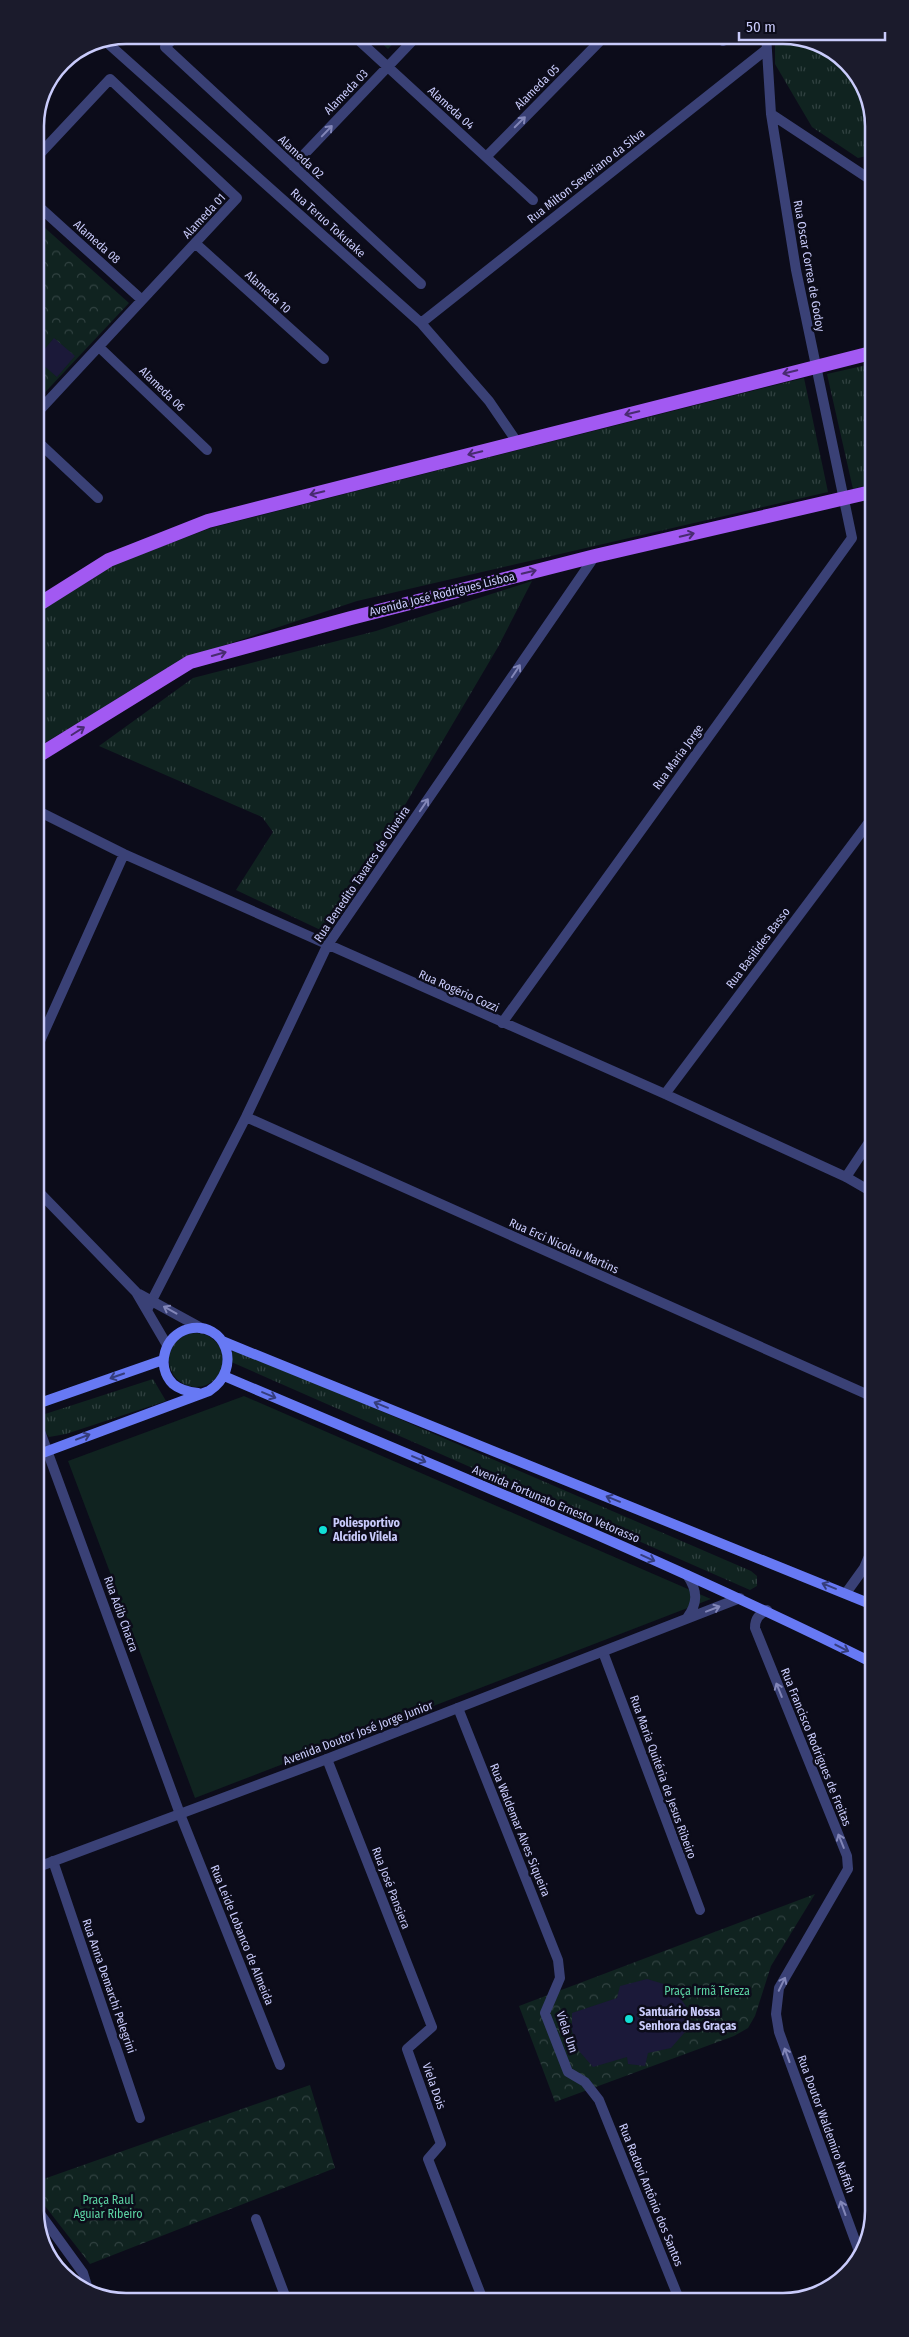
<svg xmlns="http://www.w3.org/2000/svg" width="909" height="2337" font-family="'Fira Sans Condensed',sans-serif">
<defs>
<pattern id="grass-tufts" width="24" height="20" patternUnits="userSpaceOnUse" patternTransform="scale(1.25)"><rect width="24" height="20" fill="#102320"/><path d="M3 7l-1-3M5 7V3M7 7l1-3M15 17l-1-3M17 17v-4M19 17l1-3" fill="none" stroke="#314241"/></pattern>
<pattern id="forest-crowns" width="20" height="18" patternUnits="userSpaceOnUse" patternTransform="scale(1.25)"><rect width="20" height="18" fill="#102320"/><path d="M2 6a3 3 0 1 1 6 0M12 15a3 3 0 1 1 6 0" fill="none" stroke="#314241"/></pattern>
</defs>
<rect width="100%" height="100%" fill="#0c0c1a"/>
<path fill="url(#grass-tufts)" d="M 775,35 L 789,35 L 839,54 L 871,102 L 871,155 L 858,158 L 812,127 L 775,64 Z
M 871,364 L 871,484 L 853,489 L 827,374 Z
M 804,378 L 828,492 L 357,601 L 189,657 L 36,748 L 36,613 L 112,565 L 211,528 Z
M 532,581 L 498,647 L 329,934 L 236,890 L 273,832 L 262,817 L 99,746 L 193,678 L 376,631 Z
M169 1360a27 27 0 1 1 54 0a27 27 0 1 1-54 0Z
M 233,1350 L 242,1351 L 751,1571 L 757,1576 L 757,1586 L 750,1590 L 229,1361 Z
M 153,1379 L 166,1401 L 66,1434 L 49,1437 L 41,1427 L 42,1415 Z"/>
<path fill="url(#forest-crowns)" d="M 373,35 L 401,35 L 388,49 Z
M 35,219 L 129,303 L 36,402 Z
M 815,1894 L 771,1966 L 755,2016 L 748,2028 L 734,2036 L 555,2102 L 519,2006 Z
M 310,2085 L 335,2168 L 90,2264 L 38,2197 L 38,2181 Z"/>
<path fill="#102320" d="M 35,237 L 49,249 L 35,264 Z
M 244,1396 L 711,1599 L 195,1798 L 68,1461 Z"/>
<path fill="#1b1939" d="M 54,338 L 75,356 L 57,377 L 36,359 Z
M 647,1979 L 664,1984 L 675,1991 L 686,2006 L 687,2025 L 685,2032 L 671,2048 L 648,2053 L 645,2066 L 628,2064 L 627,2057 L 593,2067 L 579,2051 L 572,2031 L 572,2013 L 617,1998 L 620,1986 Z"/>
<g fill="none" stroke-linecap="round" stroke-linejoin="round">
<path stroke="#3a4176" stroke-width="10" d="M 177,35 L 165,47 L 421,284
M 353,35 L 533,200
M 716,35 L 723,41
M 103,39 L 421,323 L 489,401 L 517,442
M 771,114 L 871,180
M 486,157 L 606,35
M 35,159 L 110,79 L 237,198 L 36,414
M 293,166 L 418,35
M 35,203 L 142,300
M 195,243 L 324,359
M 421,323 L 767,49
M 99,347 L 207,450
M 36,440 L 98,498
M 36,810 L 124,854 L 665,1094 L 846,1177 L 872,1192
M 502,1023 L 852,538 L 796,270 L 771,114 L 766,35
M 36,1050 L 124,854
M 665,1094 L 872,818
M 246,1117 L 873,1397
M 846,1177 L 872,1138
M 148,1308 L 246,1117 L 327,946 L 595,556
M 37,1423 L 180,1814 L 280,2065
M 846,1593 L 864,1568 L 873,1547
M 767,1610 C 759,1615 755,1618 755,1628 L 847,1856 L 848,1869 L 779,1988 L 776,2014 L 779,2032 L 860,2254
M 603,1652 L 700,1910
M 458,1708 L 558,1960 L 560,1978 L 545,2013 L 568,2072 L 585,2082 L 599,2100 L 679,2299
M 327,1759 L 432,2027 L 407,2049 L 441,2144 L 428,2159 L 483,2300
M 53,1861 L 140,2118
M 38,2211 L 83,2273 L 88,2289
M 256,2219 L 287,2301"/>
<path stroke="#3a4176" stroke-width="10" d="M 37,1190 L 136,1292 L 167,1345
M 139,1294 L 203,1329
M 687,1575 C 698,1591 698,1603 687,1618
M 38,1867 L 327,1759 L 740,1598"/>
<path stroke="#6779f4" stroke-width="10" d="M 222,1341 L 873,1605
M 224,1376 C 442,1469 662,1558 873,1663
M 37,1404 L 163,1360
M 37,1455 L 209,1391 C 244,1368 225,1320 188,1329 C 165,1335 155,1366 173,1384 C 180,1390 189,1392 198,1393"/>
<path stroke="#a259f2" stroke-width="14" d="M 36,606 L 109,560 L 208,521 L 871,353
M 36,757 L 190,662 L 351,618 L 595,556 L 871,492"/>
</g>
<defs><path id="oneway-shaft" d="M-6 0H5M1.5-3L5.5 0L1.5 3" fill="none" stroke-width="1.6" stroke-linecap="round" stroke-linejoin="round" transform="scale(1.25)"/></defs>
<g stroke="#8286b8">
<use href="#oneway-shaft" transform="translate(520 122) rotate(-45)"/>
<use href="#oneway-shaft" transform="translate(327 131) rotate(-46)"/>
<use href="#oneway-shaft" transform="translate(516 671) rotate(-56)"/>
<use href="#oneway-shaft" transform="translate(424 805) rotate(-56)"/>
<use href="#oneway-shaft" transform="translate(170 1310) rotate(-151)"/>
<use href="#oneway-shaft" transform="translate(713 1609) rotate(-21)"/>
<use href="#oneway-shaft" transform="translate(779 1690) rotate(-112)"/>
<use href="#oneway-shaft" transform="translate(841 1841) rotate(-112)"/>
<use href="#oneway-shaft" transform="translate(782 1984) rotate(-64)"/>
<use href="#oneway-shaft" transform="translate(787 2055) rotate(-110)"/>
<use href="#oneway-shaft" transform="translate(843 2208) rotate(-110)"/>
</g>
<g stroke="#482b70">
<use href="#oneway-shaft" transform="translate(790 372) rotate(166)"/>
<use href="#oneway-shaft" transform="translate(632 413) rotate(166)"/>
<use href="#oneway-shaft" transform="translate(475 453) rotate(166)"/>
<use href="#oneway-shaft" transform="translate(317 493) rotate(166)"/>
<use href="#oneway-shaft" transform="translate(687 535) rotate(-13)"/>
<use href="#oneway-shaft" transform="translate(529 572) rotate(-14)"/>
<use href="#oneway-shaft" transform="translate(219 654) rotate(-16)"/>
<use href="#oneway-shaft" transform="translate(78 731) rotate(-32)"/>
</g>
<g stroke="#353d7c">
<use href="#oneway-shaft" transform="translate(117 1376) rotate(161)"/>
<use href="#oneway-shaft" transform="translate(269 1395) rotate(23)"/>
<use href="#oneway-shaft" transform="translate(381 1405) rotate(-158)"/>
<use href="#oneway-shaft" transform="translate(83 1437) rotate(-21)"/>
<use href="#oneway-shaft" transform="translate(419 1459) rotate(23)"/>
<use href="#oneway-shaft" transform="translate(613 1499) rotate(-158)"/>
<use href="#oneway-shaft" transform="translate(648 1558) rotate(24)"/>
<use href="#oneway-shaft" transform="translate(829 1586) rotate(-158)"/>
<use href="#oneway-shaft" transform="translate(842 1648) rotate(27)"/>
</g>
<g fill="#11dfd5" stroke="#0c0c1a" stroke-width="2">
<circle cx="323" cy="1530" r="5"/>
<circle cx="629" cy="2019" r="5"/>
</g>
<g text-anchor="middle" stroke-width="5" stroke-linejoin="round" paint-order="stroke">
<g font-size="12" fill="#c9cbfb" stroke="#0c0c1a">
<text transform="translate(537 87) rotate(-45)" y="4">Alameda 05</text>
<text transform="translate(346 92) rotate(-46)" y="4">Alameda 03</text>
<text transform="translate(451 108) rotate(42)" y="4">Alameda 04</text>
<text transform="translate(301 157) rotate(43)" y="4">Alameda 02</text>
<text transform="translate(586 176) rotate(-38)" y="4">Rua Milton Severiano da Silva</text>
<text transform="translate(204 216) rotate(-47)" y="4">Alameda 01</text>
<text transform="translate(328 223) rotate(42)" y="4">Rua Teruo Tokutake</text>
<text transform="translate(97 242) rotate(42)" y="4">Alameda 08</text>
<text transform="translate(809 266) rotate(80)" y="4">Rua Oscar Correa de Godoy</text>
<text transform="translate(268 292) rotate(42)" y="4">Alameda 10</text>
<text transform="translate(162 389) rotate(44)" y="4">Alameda 06</text>
<text transform="translate(442 594) rotate(-14)" y="4">Avenida José Rodrigues Lisboa</text>
<text transform="translate(678 757) rotate(-54)" y="4">Rua Maria Jorge</text>
<text transform="translate(362 874) rotate(-56)" y="4">Rua Benedito Tavares de Oliveira</text>
<text transform="translate(758 948) rotate(-53)" y="4">Rua Basilides Basso</text>
<text transform="translate(459 991) rotate(24)" y="4">Rua Rogério Cozzi</text>
<text transform="translate(564 1246) rotate(24)" y="4">Rua Erci Nicolau Martins</text>
<text transform="translate(556 1504) rotate(23)" y="4">Avenida Fortunato Ernesto Vetorasso</text>
<text transform="translate(121 1614) rotate(70)" y="4">Rua Adib Chacra</text>
<text transform="translate(358 1733) rotate(-21)" y="4">Avenida Doutor José Jorge Junior</text>
<text transform="translate(816 1747) rotate(68)" y="4">Rua Francisco Rodrigues de Freitas</text>
<text transform="translate(663 1777) rotate(70)" y="4">Rua Maria Quitéria de Jesus Ribeiro</text>
<text transform="translate(520 1830) rotate(68)" y="4">Rua Waldemar Alves Siqueira</text>
<text transform="translate(391 1888) rotate(69)" y="4">Rua José Pansiera</text>
<text transform="translate(242 1935) rotate(68)" y="4">Rua Leide Lobanco de Almeida</text>
<text transform="translate(109 1986) rotate(71)" y="4">Rua Anna Demarchi Pelegrini</text>
<text transform="translate(567 2032) rotate(71)" y="4">Viela Um</text>
<text transform="translate(434 2086) rotate(71)" y="4">Viela Dois</text>
<text transform="translate(826 2124) rotate(70)" y="4">Rua Doutor Waldemiro Naffah</text>
<text transform="translate(651 2195) rotate(68)" y="4">Rua Radovi Antônio dos Santos</text>
</g>
<g font-size="12" font-weight="bold" fill="#c9cbfb" stroke="#0c0c1a" text-anchor="start">
<text x="333" y="1527">Poliesportivo<tspan x="333" dy="14">Alcídio Vilela</tspan></text>
<text x="639" y="2016">Santuário Nossa<tspan x="639" dy="14">Senhora das Graças</tspan></text>
</g>
<g font-size="12" fill="#5cd4a4" stroke="#0c0c1a">
<text x="707" y="1995">Praça Irmã Tereza</text>
<text x="108" y="2204">Praça Raul<tspan x="108" dy="14">Aguiar Ribeiro</tspan></text>
</g>
</g>
<path d="M0 0H909V2337H0ZM126 44H783A82 82 0 0 1 865 126V2211A82 82 0 0 1 783 2293H126A82 82 0 0 1 44 2211V126A82 82 0 0 1 126 44Z" fill="#1b1b2c" fill-rule="evenodd"/>
<path fill="none" stroke="#c9cbfb" stroke-width="2.5" d="M126 44H783A82 82 0 0 1 865 126V2211A82 82 0 0 1 783 2293H126A82 82 0 0 1 44 2211V126A82 82 0 0 1 126 44Z"/>
<path d="M739 32v8h146v-8" fill="none" stroke="#c9cbfb" stroke-width="2.5"/>
<text x="746" y="32" font-size="15" fill="#c9cbfb" stroke="#0c0c1a" stroke-width="4" paint-order="stroke">50 m</text>
</svg>
